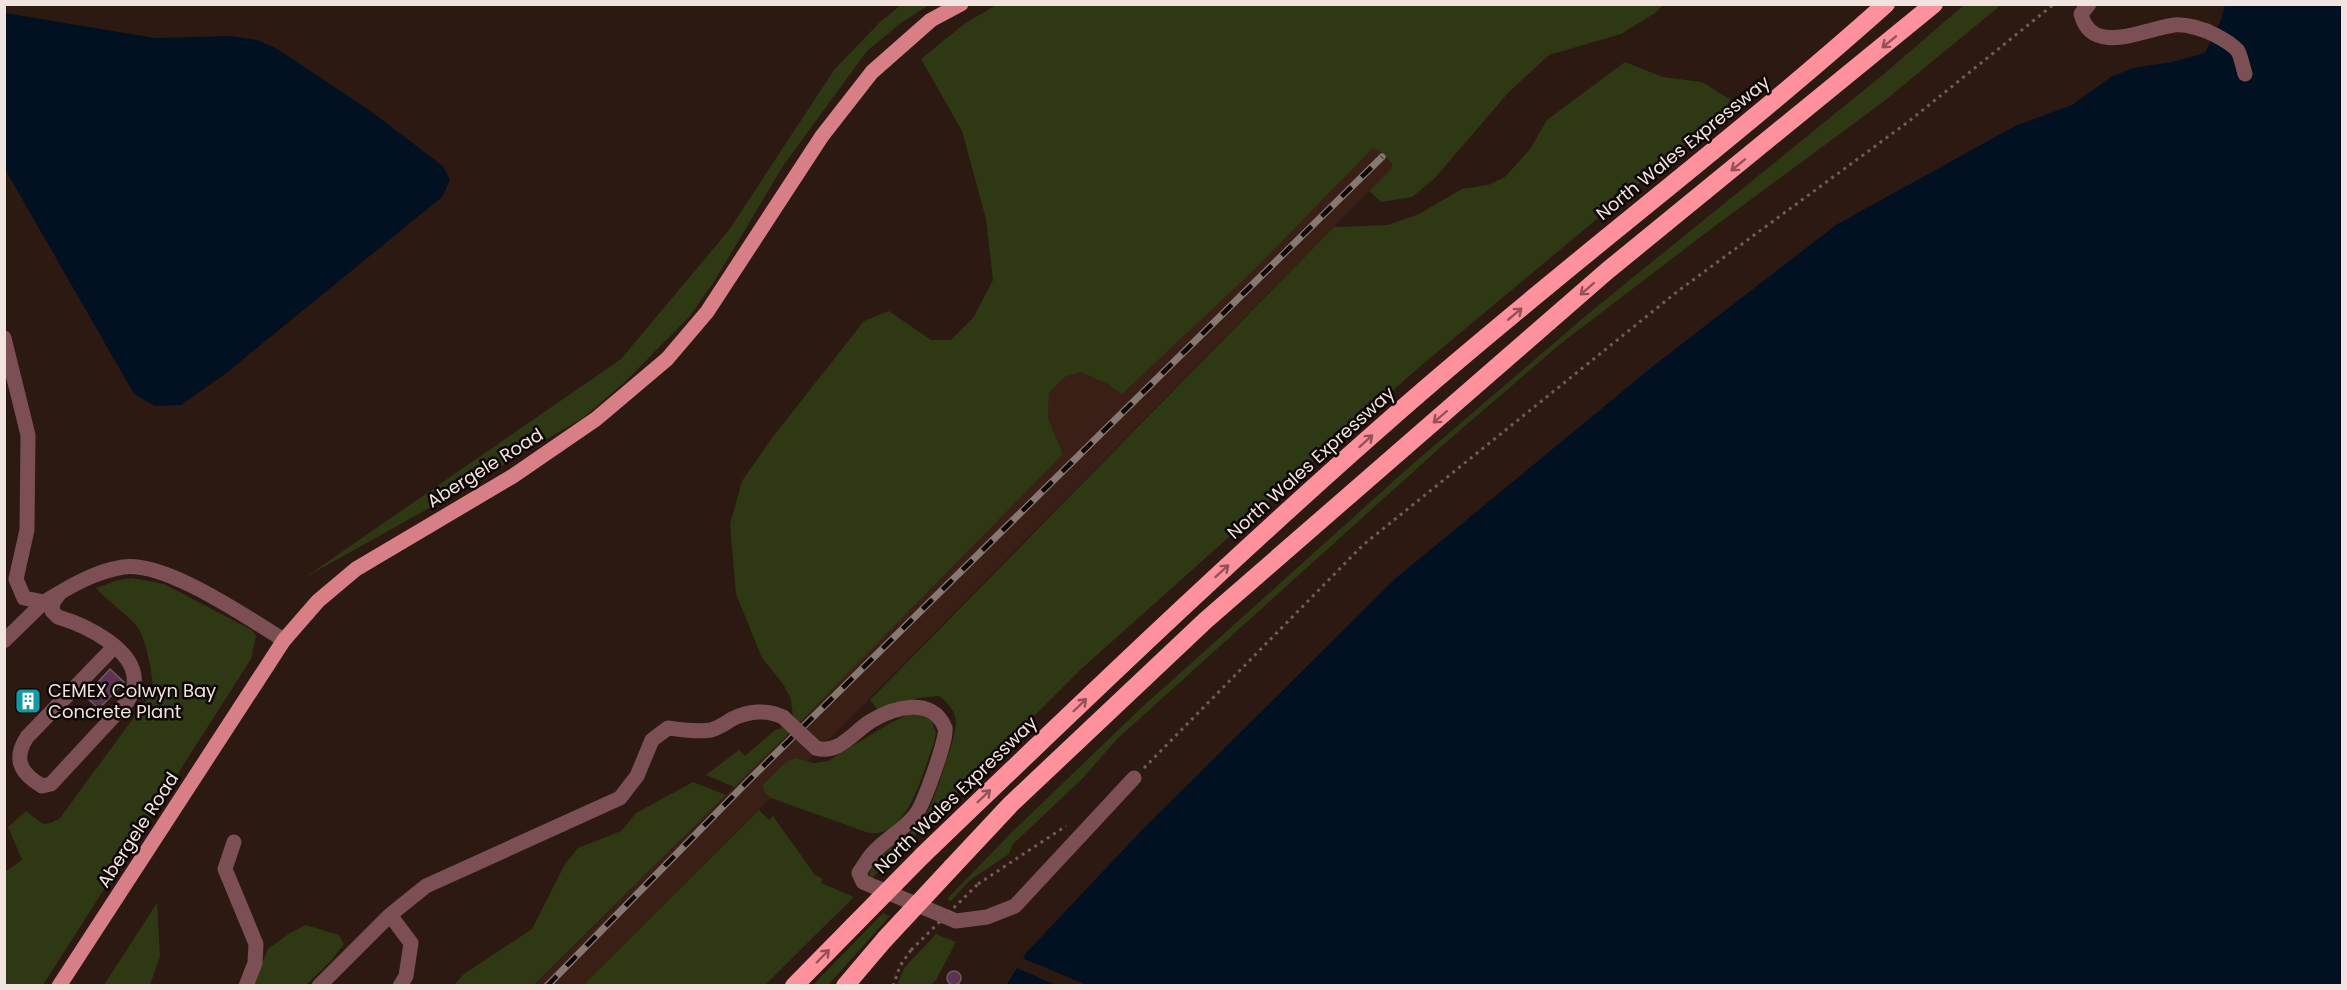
<svg xmlns="http://www.w3.org/2000/svg" width="2347" height="990" font-family="Poppins,sans-serif">
<rect width="100%" height="100%" fill="#2b1912"/>
<path fill="#391f16" d="M 1372,149 L 1378,150 L 1392,163 L 1391,169 L 802,767 L 583,985 L 534,986 L 734,787 L 706,775 L 739,750 L 745,756 L 793,717 L 1063,454 L 1048,418 L 1049,393 L 1065,377 L 1080,372 L 1109,385 L 1256,268 Z"/>
<path fill="#2e3812" d="M 1965,4 L 2001,5 L 1883,102 L 1707,232 L 1559,345 L 1443,445 L 1117,739 L 1083,778 L 1013,844 L 1009,854 L 970,880 L 951,901 L 947,899 L 1011,833 L 1139,710 L 1407,469 L 1589,313 L 1885,73 Z
M 901,5 L 929,5 L 901,23 L 867,51 L 783,166 L 714,282 L 690,316 L 625,382 L 583,418 L 447,498 L 304,578 L 621,359 L 729,230 L 834,70 L 880,22 Z
M 996,5 L 1663,5 L 1655,13 L 1621,34 L 1549,55 L 1509,92 L 1434,179 L 1412,197 L 1381,202 L 1369,191 L 1391,169 L 1392,163 L 1378,150 L 1372,149 L 1256,268 L 1122,394 L 1109,385 L 1081,372 L 1065,377 L 1049,393 L 1048,418 L 1063,454 L 799,723 L 793,717 L 791,699 L 783,684 L 762,658 L 736,594 L 730,524 L 742,481 L 772,438 L 864,321 L 889,311 L 931,340 L 951,340 L 973,318 L 993,280 L 986,219 L 962,131 L 921,59 L 964,24 Z
M 1625,62 L 1663,77 L 1702,82 L 1736,103 L 1417,369 L 1079,671 L 871,879 L 869,875 C 876,847 912,839 926,815 C 933,803 957,734 956,722 C 955,710 948,703 939,696 L 919,698 L 878,710 L 870,700 L 1334,227 L 1388,225 L 1419,214 L 1462,189 L 1488,185 L 1505,177 L 1530,149 L 1547,120 Z
M 132,578 L 164,584 L 252,630 L 256,636 L 251,659 L 43,985 L 5,985 L 5,872 L 22,860 L 8,827 L 26,811 L 43,824 L 51,823 L 60,818 L 154,690 C 151,671 147,636 134,623 C 122,610 107,601 96,588 L 118,580 Z
M 914,712 L 930,716 L 936,733 L 934,743 C 923,771 907,843 866,832 L 771,798 L 765,793 L 762,786 L 786,762 L 796,758 L 814,763 L 828,761 L 892,722 Z
M 783,728 L 790,732 L 734,787 L 706,775 L 739,750 L 745,756 L 775,730 Z
M 693,782 L 726,795 L 534,985 L 454,985 L 464,974 L 532,929 L 565,864 L 578,848 L 621,831 L 636,813 Z
M 759,810 L 769,820 L 773,816 L 815,875 L 823,879 L 821,883 L 854,897 L 765,985 L 583,985 Z
M 157,903 L 160,956 L 150,985 L 104,985 Z
M 883,913 L 890,916 L 828,985 L 813,985 Z
M 306,925 L 339,935 L 344,944 L 331,961 L 306,985 L 252,986 L 268,949 L 290,933 Z
M 936,934 L 956,942 L 936,980 L 930,985 L 897,985 L 904,968 Z"/>
<path fill="#011121" d="M 2225,5 L 2342,5 L 2342,985 L 1006,986 L 1026,953 L 1143,829 L 1396,578 L 1657,363 L 1836,225 L 2015,126 L 2072,105 L 2111,77 L 2133,68 L 2172,62 L 2205,53 L 2221,20 Z
M 5,13 L 154,38 L 230,36 L 258,40 L 279,50 L 369,110 L 443,166 L 450,180 L 442,197 L 225,374 L 181,405 L 155,406 L 134,394 L 5,169 Z"/>
<path fill="#2b1912" d="M 1020,957 L 1087,985 L 1056,985 L 1014,967 Z"/>
<path fill="#5d3450" stroke="#6f5a67" stroke-width="1.5" d="M 110,669 L 124,682 L 99,709 L 85,696 Z
M947 978a7 7 0 1 1 14 0a7 7 0 1 1-14 0Z"/>
<g fill="none" stroke-linecap="round" stroke-linejoin="round">
<path stroke="#6f5e58" stroke-width="3" stroke-dasharray="3 4.5" stroke-linecap="butt" d="M 1144,768 L 1363,545 L 1678,291 L 1908,122 L 2054,4
M 978,884 L 1066,826
M 893,986 L 900,966 L 911,950"/>
<path stroke="#7b4f53" stroke-width="15" d="M 2089,4 L 2081,14 C 2092,57 2144,29 2174,25 C 2187,24 2204,29 2215,35 C 2223,39 2232,44 2238,51 C 2241,57 2243,67 2245,74
M 4,338 L 28,435 L 27,530 L 16,579 L 24,598 L 44,602 C 69,587 93,572 123,567 C 166,561 246,617 284,640
M 60,593 L 53,602 L 52,611 L 58,617 C 85,625 139,650 134,685 C 134,691 130,697 127,702 L 51,784 L 42,786 C 20,773 13,759 27,737 L 114,647
M 4,641 L 44,602
M 816,748 C 839,755 853,732 871,721 C 894,707 933,696 945,728 C 948,738 923,805 916,814 C 904,830 885,839 872,854 C 867,860 863,867 859,873 L 863,882 L 956,921 L 987,917 L 1015,906 L 1134,778
M 234,842 L 225,869 L 256,944 L 255,963 L 246,986
M 390,915 L 411,943 L 406,976 L 400,986
M 319,986 L 390,915 L 426,886 L 620,798 L 637,776 L 652,740 L 668,728 C 683,730 696,732 711,730 C 718,728 726,723 732,719 C 748,711 767,709 783,717"/>
<path stroke="#d87e87" stroke-width="15" d="M 59,986 L 284,640 L 318,601 L 356,569 L 513,476 L 596,419 L 667,359 L 707,312 L 822,136 L 872,72 L 931,20 L 961,4"/>
<path stroke="#fe919c" stroke-width="18" d="M 923,855 C 1079,705 1234,556 1396,414 C 1556,273 1727,146 1886,4
M 952,867 L 1011,804 L 1206,620 L 1607,271 L 1934,4
M 794,986 L 853,926
M 845,986 L 885,939"/>
<defs>
<path id="rail" d="M 547,986 L 746,783 L 1382,157"/>
</defs>
<use href="#rail" stroke="#887872" stroke-width="7"/>
<use href="#rail" stroke="#0e0604" stroke-width="4.5" stroke-dasharray="14" stroke-linecap="butt"/>
<path stroke="#6f5e58" stroke-width="3" stroke-dasharray="3 4.5" stroke-linecap="butt" d="M 911,950 L 978,884"/>
<path stroke="#7b4f53" stroke-width="15" d="M 783,717 L 816,748"/>
<path stroke="#fe919c" stroke-width="18" d="M 853,926 L 923,855
M 885,939 L 952,867"/>
</g>
<defs><path id="oneway-shaft" d="M-6 0H5M1.5-3L5.5 0L1.5 3" fill="none" stroke-width="1.6" stroke-linecap="round" stroke-linejoin="round" transform="scale(1.5)"/></defs>
<g stroke="#925258">
<use href="#oneway-shaft" transform="translate(1889 42) rotate(141)"/>
<use href="#oneway-shaft" transform="translate(1738 165) rotate(141)"/>
<use href="#oneway-shaft" transform="translate(1587 289) rotate(139)"/>
<use href="#oneway-shaft" transform="translate(1515 314) rotate(-40)"/>
<use href="#oneway-shaft" transform="translate(1440 417) rotate(139)"/>
<use href="#oneway-shaft" transform="translate(1366 441) rotate(-42)"/>
<use href="#oneway-shaft" transform="translate(1222 571) rotate(-42)"/>
<use href="#oneway-shaft" transform="translate(1080 705) rotate(-44)"/>
<use href="#oneway-shaft" transform="translate(984 796) rotate(-44)"/>
<use href="#oneway-shaft" transform="translate(823 956) rotate(-46)"/>
</g>
<defs>
<symbol id="building-square" viewBox="-11 -11 22 22"><rect x="-9" y="-9" width="18" height="18" rx="4" fill="#0f9aa8" stroke="#0e0604"/><path d="M-4-6H4V6H1V3H-1V6H-4ZM-2.5-4.3h1.7v1.8h-1.7ZM.8-4.3h1.7v1.8H.8ZM-2.5-1h1.7V.8h-1.7ZM.8-1h1.7V.8H.8Z" fill="#fff"/></symbol>
</defs>
<g fill-rule="evenodd">
<use href="#building-square" x="13" y="686" width="30" height="30"/>
</g>
<g text-anchor="middle" stroke-width="5" stroke-linejoin="round" paint-order="stroke">
<g font-size="18" fill="#f1e3de" stroke="#0e0604">
<text transform="translate(1683 148) rotate(-39)" y="6">North Wales Expressway</text>
<text transform="translate(1311 463) rotate(-42)" y="6">North Wales Expressway</text>
<text transform="translate(485 468) rotate(-32)" y="6">Abergele Road</text>
<text transform="translate(956 795) rotate(-44)" y="6">North Wales Expressway</text>
<text transform="translate(138 830) rotate(-57)" y="6">Abergele Road</text>
</g>
<g font-size="18" fill="#f1e3de" stroke="#0e0604" text-anchor="start">
<text x="48" y="697">CEMEX Colwyn Bay<tspan x="48" dy="21">Concrete Plant</tspan></text>
</g>
</g>
<rect width="2347" height="990" fill="none" stroke="#f1e3de" stroke-width="12"/>
</svg>
